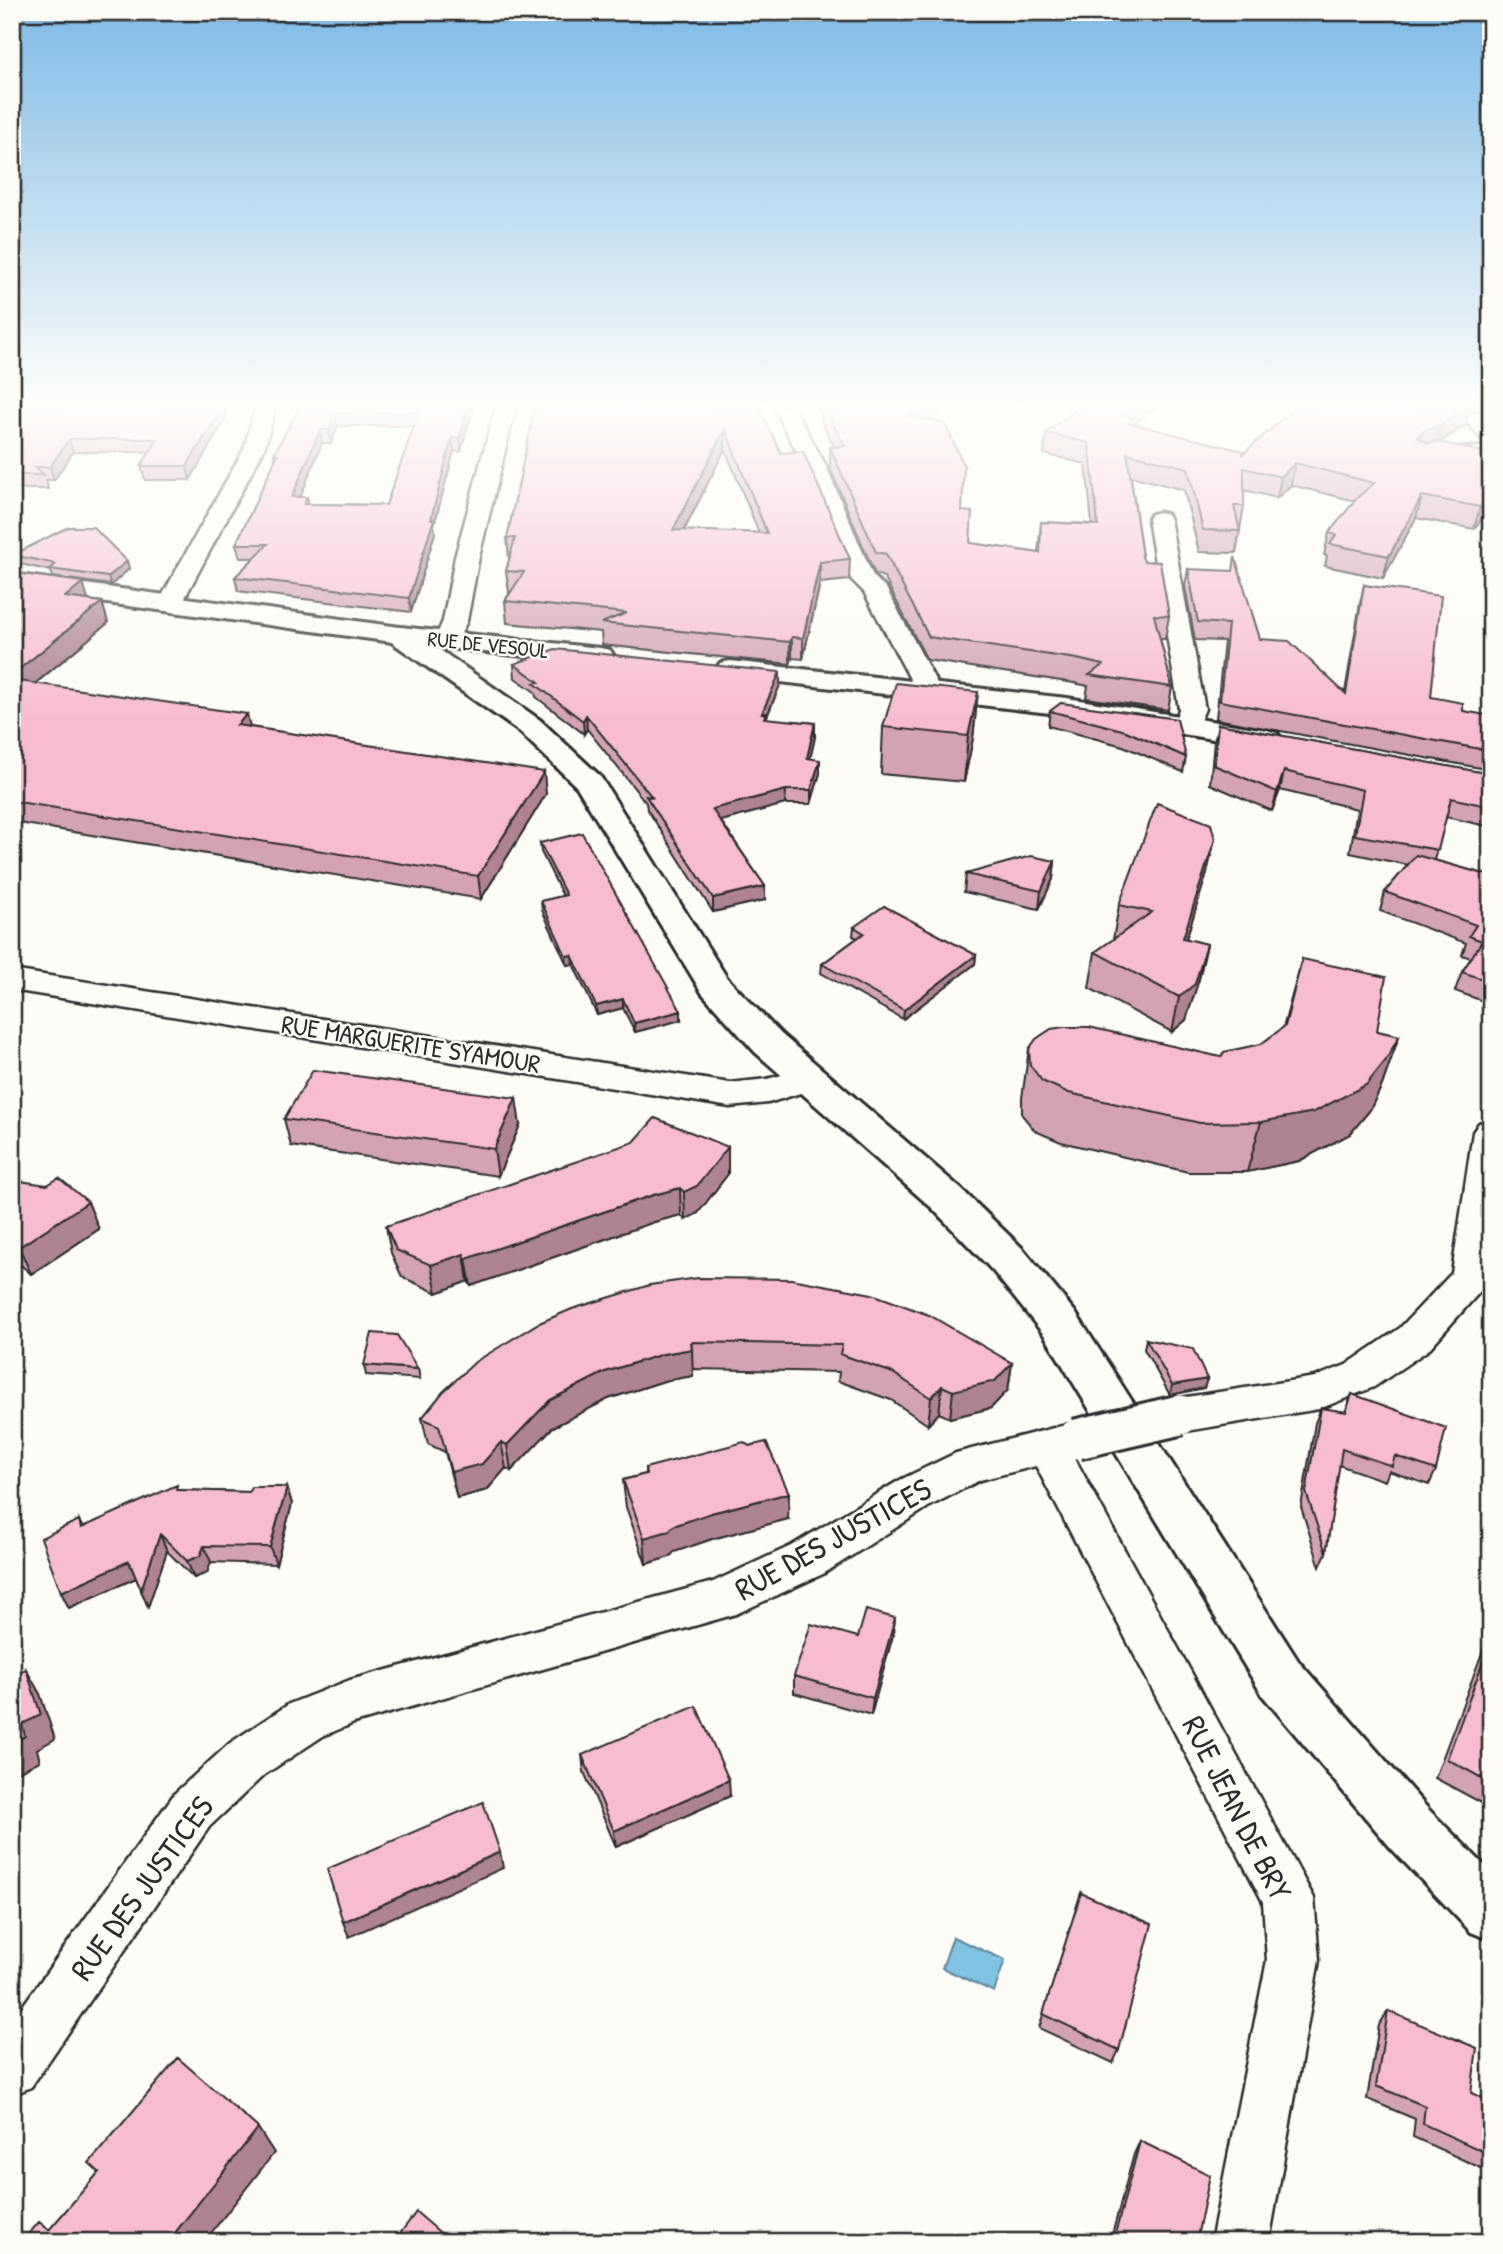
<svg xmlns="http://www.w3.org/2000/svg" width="1503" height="2254" font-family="'Patrick Hand',sans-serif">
<rect width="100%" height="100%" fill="#fdfcf7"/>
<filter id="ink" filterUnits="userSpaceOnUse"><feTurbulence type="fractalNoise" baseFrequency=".0143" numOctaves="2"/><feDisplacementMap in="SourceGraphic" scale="14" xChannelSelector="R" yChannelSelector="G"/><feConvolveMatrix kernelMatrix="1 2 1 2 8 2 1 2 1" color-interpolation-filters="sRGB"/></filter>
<g filter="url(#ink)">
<path fill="#81c3e2" stroke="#5f8699" stroke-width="2" d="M 953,1937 L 1005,1960 L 994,1992 L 942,1968 Z"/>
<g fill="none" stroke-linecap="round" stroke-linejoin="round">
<defs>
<path id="pedestrian" d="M 1478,420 L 1491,423 L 1491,446 L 1486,444 L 1470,425 Z
M 1491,446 L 1491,456 L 1447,460 L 1439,455 L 1447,450 Z"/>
<path id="minor" d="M 256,406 L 276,406 L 264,449 L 182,603 L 179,608 L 170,610 L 161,608 L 158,603 L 244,449 Z
M 496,406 L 516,406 L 479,557 L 467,621 L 455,646 L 446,648 L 437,646 L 434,641 L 443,621 L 455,557 Z
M 773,406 L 793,406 L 825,464 L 873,576 L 886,588 L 940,689 L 936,694 L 927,697 L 918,694 L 864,592 L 851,579 L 803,464 Z
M 1404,406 L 1442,406 L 1491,416 L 1491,428 L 1407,410 Z
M 1159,512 L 1167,514 L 1170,519 L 1205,709 L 1196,730 L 1187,732 L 1178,730 L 1174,724 L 1179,709 L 1148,519 L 1151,514 Z
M 12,970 L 730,1083 L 767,1079 L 808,1068 L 820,1071 L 825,1079 L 820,1087 L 768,1103 L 730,1107 L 12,990 Z
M 1491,1120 L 1489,1278 L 1483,1288 L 1428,1350 L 1374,1387 L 1319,1409 L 1180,1432 L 1166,1427 L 1160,1415 L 1166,1403 L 1180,1398 L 1315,1377 L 1346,1365 L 1400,1328 L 1452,1273 L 1473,1132 L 1479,1123 Z
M 1077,1422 L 1092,1427 L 1098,1439 L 1092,1451 L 1074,1457 L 1314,1898 L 1319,1960 L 1269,2242 L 1211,2242 L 1267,1960 L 1263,1902 L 1036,1466 L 980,1480 L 930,1506 L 823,1574 L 736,1614 L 354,1723 L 323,1736 L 264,1775 L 209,1827 L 31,2087 L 12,2095 L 12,2021 L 175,1793 L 230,1743 L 289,1704 L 350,1680 L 713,1582 L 791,1546 L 900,1480 L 956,1453 Z"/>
<path id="tertiary" d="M 400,627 L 410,629 L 540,720 L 600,776 L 727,978 L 781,1034 L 960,1188 L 1023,1249 L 1075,1312 L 1299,1662 L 1429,1810 L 1491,1872 L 1491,1940 L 1471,1932 L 1391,1848 L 1263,1696 L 1045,1336 L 993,1271 L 932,1208 L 755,1052 L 702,993 L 577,787 L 520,732 L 390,641 L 386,635 L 390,629 Z"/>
<path id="secondary" d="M 12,574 L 400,627 L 600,648 L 610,650 L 614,656 L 610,662 L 600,664 L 400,643 L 12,590 Z
M 730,661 L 1067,698 L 1267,730 L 1277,733 L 1282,739 L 1277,745 L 1267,748 L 1067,715 L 720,675 L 716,669 L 720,663 Z"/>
</defs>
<use href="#pedestrian" stroke="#2b2b2b" stroke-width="6"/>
<use href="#minor" stroke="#2b2b2b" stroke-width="5"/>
<use href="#tertiary" stroke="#2b2b2b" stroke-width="6"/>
<use href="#secondary" stroke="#2b2b2b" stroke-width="6"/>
<use href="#pedestrian" fill="#fdfcf7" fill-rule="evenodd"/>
<use href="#minor" fill="#fdfcf7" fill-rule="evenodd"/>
<use href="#tertiary" fill="#fdfcf7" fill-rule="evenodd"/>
<use href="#secondary" fill="#fdfcf7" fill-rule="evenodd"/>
<defs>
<path id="minor-bridge" d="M 1077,1439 L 1180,1415"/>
</defs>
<use href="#minor-bridge" stroke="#2b2b2b" stroke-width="45" stroke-linecap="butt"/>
<use href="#minor-bridge" stroke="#fdfcf7" stroke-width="39"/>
</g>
<path fill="#d4a3b1" stroke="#2b2b2b" stroke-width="2" fill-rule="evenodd" d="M 12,406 L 227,416 L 190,480 L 145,480 L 141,466 L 150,452 L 73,452 L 54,480 L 46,480 L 48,489 L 12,489 Z
M 300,406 L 473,406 L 461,452 L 454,451 L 434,525 L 435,533 L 411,612 L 238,591 L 235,577 L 254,558 L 240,558 L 236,544 L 275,461 L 274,454 ZM 338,426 L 414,426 L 386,505 L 309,504 L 307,497 L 300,497 L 322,443 L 331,443 Z
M 758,406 L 781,453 L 850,559 L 849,580 L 820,583 L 803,659 L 792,658 L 790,664 L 602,645 L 601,632 L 507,623 L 505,601 L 510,592 L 509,592 L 506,571 L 510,559 L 509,559 L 507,538 ZM 725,449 L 759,533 L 684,531 Z
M 817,406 L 939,406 L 939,413 L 929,420 L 962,511 L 970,543 L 1038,553 L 1041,522 L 1092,524 L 1086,464 L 1044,454 L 1046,433 L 1081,406 L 1157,406 L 1135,424 L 1243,454 L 1297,406 L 1491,406 L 1486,412 L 1471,409 L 1466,425 L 1439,443 L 1491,454 L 1491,507 L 1474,529 L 1416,518 L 1383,578 L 1325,566 L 1327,556 L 1324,555 L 1329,533 L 1355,501 L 1291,485 L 1277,498 L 1244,490 L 1244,506 L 1236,553 L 1199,552 L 1184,490 L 1131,476 L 1142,557 L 1169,616 L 1165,639 L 1160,639 L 1172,687 L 1168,710 L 1086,698 L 1088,686 L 1074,683 L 927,660 L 884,577 L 875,574 L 830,468 L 830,447 L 834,447 L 821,421 L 821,416 Z
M 13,555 L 127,561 L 129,569 L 111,585 L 53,577 L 51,571 L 16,563 Z
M 1188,569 L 1260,639 L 1345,692 L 1360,603 L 1364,585 L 1431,697 L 1463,711 L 1491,716 L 1491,770 L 1216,719 L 1224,641 L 1195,640 L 1185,586 Z
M 12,580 L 88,600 L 102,602 L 108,623 L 35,684 L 250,727 L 546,794 L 481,899 L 12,822 Z
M 514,664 L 780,685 L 766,719 L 815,723 L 815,737 L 810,759 L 820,773 L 811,804 L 785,804 L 721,821 L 765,886 L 765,900 L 713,912 L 647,809 L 646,803 L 587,729 L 584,734 L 536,697 L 535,692 L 515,678 Z
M 978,692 L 973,738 L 964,782 L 881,774 L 883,727 Z
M 1061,703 L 1186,757 L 1183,772 L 1123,746 L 1048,726 L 1050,711 Z
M 1218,724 L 1491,774 L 1491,827 L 1446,817 L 1434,860 L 1491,876 L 1491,1004 L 1455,991 L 1462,972 L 1471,958 L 1462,955 L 1466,943 L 1380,911 L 1385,892 L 1408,865 L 1350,853 L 1357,809 L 1280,790 L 1272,811 L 1210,784 L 1214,742 Z
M 540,843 L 681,1020 L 635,1032 L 623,1008 L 597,1015 L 573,964 L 567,965 L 542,910 L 541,901 L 563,896 L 541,852 Z
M 1055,861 L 1053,879 L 1039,909 L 964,892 L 966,874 Z
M 1207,873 L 1186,939 L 1207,944 L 1199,979 L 1186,1020 L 1172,1032 L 1089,988 L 1095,952 L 1113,940 L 1119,905 Z
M 854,927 L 976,955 L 975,964 L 903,1019 L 821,973 L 822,964 L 857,938 L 853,936 Z
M 1302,959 L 1377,1031 L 1399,1036 L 1382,1085 L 1370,1110 L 1350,1134 L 1299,1161 L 1247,1172 L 1188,1172 L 1061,1142 L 1035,1131 L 1022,1115 L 1022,1098 L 1029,1049 L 1221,1057 L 1261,1044 L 1283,1028 Z
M 284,1119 L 520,1125 L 498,1176 L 291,1146 Z
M 728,1147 L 728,1174 L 698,1213 L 685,1220 L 681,1215 L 654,1222 L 471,1286 L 468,1281 L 437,1293 L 402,1277 L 391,1253 L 386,1226 Z
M 12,1180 L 99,1229 L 31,1274 L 22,1266 L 12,1265 Z
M 572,1309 L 1012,1363 L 1008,1390 L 991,1408 L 950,1418 L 939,1413 L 928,1425 L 891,1400 L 838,1381 L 839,1372 L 693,1369 L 693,1376 L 664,1381 L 608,1399 L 553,1427 L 511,1471 L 506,1468 L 487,1490 L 457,1498 L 445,1452 L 428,1444 L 422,1418 Z
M 1146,1339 L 1207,1379 L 1204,1388 L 1170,1395 L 1144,1349 Z
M 364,1365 L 418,1369 L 420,1379 L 366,1375 Z
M 1352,1394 L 1436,1470 L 1429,1485 L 1389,1471 L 1385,1481 L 1339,1465 L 1326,1553 L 1320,1567 L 1301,1507 L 1315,1423 L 1321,1408 L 1345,1412 Z
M 645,1468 L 788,1519 L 712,1539 L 674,1552 L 670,1557 L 646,1564 L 626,1507 L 623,1480 L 645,1474 Z
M 287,1487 L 292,1504 L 276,1564 L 211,1562 L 207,1573 L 194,1578 L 167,1551 L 148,1607 L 136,1578 L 69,1608 L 61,1592 L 79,1520 L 82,1527 L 179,1490 L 249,1492 Z
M 895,1618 L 893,1635 L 871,1715 L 794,1693 L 794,1676 L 858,1637 Z
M 1491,1629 L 1491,1808 L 1435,1778 Z
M 582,1755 L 730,1796 L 616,1847 L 584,1772 Z
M 1081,1893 L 1119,2050 L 1113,2063 L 1039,2028 Z
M 1388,2011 L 1471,2093 L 1491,2102 L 1491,2160 L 1483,2169 L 1413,2137 L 1415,2119 L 1367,2099 L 1379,2025 Z
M 1140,2141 L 1196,2242 L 1110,2242 L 1134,2154 Z"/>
<path fill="#ad8490" stroke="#2b2b2b" stroke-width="2" d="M 223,406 L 225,406 L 227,416 L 190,480 L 187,466 Z
M 468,406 L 473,406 L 461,452 L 460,438 Z
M 920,406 L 939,406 L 939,413 L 905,436 L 906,415 Z
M 1136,406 L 1157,406 L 1127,431 L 1124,416 Z
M 1470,406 L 1471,406 L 1466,425 L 1429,449 L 1417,437 L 1426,429 Z
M 1488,406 L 1491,406 L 1491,411 L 1486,412 Z
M 335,413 L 338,426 L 331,443 L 329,430 Z
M 725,429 L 725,449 L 673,551 L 673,530 Z
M 320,430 L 322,443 L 295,510 L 292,497 Z
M 452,438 L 454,451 L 434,525 L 435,533 L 411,612 L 409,598 Z
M 69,439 L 73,452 L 54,480 L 50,467 Z
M 1295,463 L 1291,485 L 1277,498 L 1281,477 Z
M 1491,494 L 1491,507 L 1474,529 L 1480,507 Z
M 1422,496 L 1416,518 L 1383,578 L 1389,556 Z
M 127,561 L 129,569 L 111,585 L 108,577 Z
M 820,562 L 820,583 L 803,659 L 803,638 Z
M 83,582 L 89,603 L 65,597 Z
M 102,602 L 108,623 L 14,701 L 12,696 L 12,675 Z
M 792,637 L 792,658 L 790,664 L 790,642 Z
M 780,672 L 780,685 L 766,718 L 766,727 L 762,713 Z
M 978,692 L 973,738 L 964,782 L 968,736 Z
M 247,714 L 252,736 L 237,725 Z
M 586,715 L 587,729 L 584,734 L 583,721 Z
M 815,723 L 815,737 L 807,772 L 807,758 Z
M 820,760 L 820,773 L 811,804 L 811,790 Z
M 1284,771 L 1280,790 L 1272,811 L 1277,792 Z
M 544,772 L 546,794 L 481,899 L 478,876 Z
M 786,790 L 785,804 L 713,823 L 712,809 Z
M 1215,839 L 1207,873 L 1175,974 L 1183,938 Z
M 1055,861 L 1053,879 L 1039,909 L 1041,891 Z
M 765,886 L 765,900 L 713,912 L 713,898 Z
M 1207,944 L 1199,979 L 1186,1020 L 1172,1032 L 1179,997 Z
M 572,955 L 573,964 L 567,965 L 566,956 Z
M 976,955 L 975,964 L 903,1019 L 904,1010 Z
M 623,999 L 623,1008 L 597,1015 L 596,1006 Z
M 681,1011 L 681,1020 L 635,1032 L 634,1023 Z
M 1399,1036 L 1382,1085 L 1370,1110 L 1350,1134 L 1299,1161 L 1247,1172 L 1261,1122 Z
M 516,1098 L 520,1125 L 498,1176 L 494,1149 Z
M 728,1147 L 728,1174 L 698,1213 L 685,1220 L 684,1192 Z
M 680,1188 L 681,1215 L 654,1222 L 471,1286 L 466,1259 L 653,1195 Z
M 88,1202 L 99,1229 L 31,1274 L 19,1247 Z
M 464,1254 L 468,1281 L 437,1293 L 431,1265 Z
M 692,1349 L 693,1376 L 664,1381 L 608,1399 L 553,1427 L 511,1471 L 507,1445 L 550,1400 L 605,1372 L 663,1354 Z
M 1012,1363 L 1008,1390 L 991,1408 L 950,1418 L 953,1391 Z
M 1207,1379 L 1204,1388 L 1170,1395 L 1172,1385 Z
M 942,1386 L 939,1413 L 928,1425 L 931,1398 Z
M 501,1442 L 506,1468 L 487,1490 L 457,1498 L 451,1472 Z
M 287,1487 L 292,1504 L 276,1564 L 270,1547 Z
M 789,1493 L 788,1519 L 712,1539 L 674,1552 L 670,1557 L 646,1564 L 644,1538 L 673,1526 L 711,1513 Z
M 160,1534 L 167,1551 L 148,1607 L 141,1590 Z
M 204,1546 L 211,1562 L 207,1573 L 194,1578 L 187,1561 Z
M 129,1561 L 136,1578 L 69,1608 L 61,1592 Z
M 895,1618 L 893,1635 L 871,1715 L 873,1698 Z
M 26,1669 L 40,1694 L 55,1739 L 37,1749 L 40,1761 L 12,1775 L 12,1743 L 22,1724 Z
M 729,1780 L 730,1796 L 616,1847 L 614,1831 Z
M 500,1852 L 503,1868 L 349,1937 L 343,1922 Z
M 258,2128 L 274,2153 L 204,2242 L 174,2242 L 174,2234 Z"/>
<path fill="#f7bdce" stroke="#2b2b2b" stroke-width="2" fill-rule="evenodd" d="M 12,406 L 223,406 L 187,466 L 141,466 L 158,439 L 69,439 L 50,467 L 35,467 L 44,475 L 12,475 Z
M 300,406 L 468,406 L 460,438 L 452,438 L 431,519 L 434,519 L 409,598 L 235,577 L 268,544 L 236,544 L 278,454 L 274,454 ZM 419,412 L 386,505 L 304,504 L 307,497 L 292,497 L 320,430 L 329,430 L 335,413 Z
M 535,406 L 758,406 L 781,453 L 803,451 L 850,559 L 820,562 L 803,638 L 792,637 L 790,642 L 601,623 L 627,613 L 505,601 L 524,572 L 506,571 L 515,538 L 507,538 ZM 725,429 L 767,533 L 673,530 Z
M 824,406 L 920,406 L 906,415 L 945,423 L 964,466 L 962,511 L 972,512 L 970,543 L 1040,553 L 1041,522 L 1098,525 L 1089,443 L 1046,433 L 1081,406 L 1136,406 L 1124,416 L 1134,418 L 1129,423 L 1243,451 L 1243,454 L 1297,406 L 1470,406 L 1435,428 L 1426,429 L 1417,437 L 1428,443 L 1440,442 L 1491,454 L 1491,494 L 1480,507 L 1422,496 L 1389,556 L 1330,544 L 1336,535 L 1329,533 L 1357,498 L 1374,483 L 1295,463 L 1281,477 L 1244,468 L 1244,506 L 1234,506 L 1240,531 L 1203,530 L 1188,468 L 1127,453 L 1142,557 L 1144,561 L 1160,562 L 1169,616 L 1154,615 L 1172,687 L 1089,675 L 1103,665 L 1077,659 L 929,637 L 886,554 L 876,552 L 830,447 L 845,446 Z
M 68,527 L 93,527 L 127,561 L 108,577 L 50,569 L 56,564 L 13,555 Z
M 1235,557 L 1260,639 L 1289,641 L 1346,694 L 1364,585 L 1441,596 L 1431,697 L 1463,703 L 1463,711 L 1491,716 L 1491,751 L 1220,701 L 1228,624 L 1198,622 L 1188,569 L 1233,571 Z
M 21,574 L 83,582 L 65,597 L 102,602 L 12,675 L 12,580 Z
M 555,649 L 780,672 L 762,713 L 766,713 L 764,718 L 815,723 L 807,758 L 820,760 L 811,790 L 786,790 L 712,809 L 765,886 L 713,898 L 646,796 L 652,797 L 586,715 L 583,721 L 534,683 L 539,682 L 514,664 Z
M 12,680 L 247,714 L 237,725 L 544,772 L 478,876 L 12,801 Z
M 896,683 L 978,692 L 968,736 L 883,727 Z
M 1061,703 L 1177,719 L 1186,757 L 1126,731 L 1050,711 Z
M 1218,724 L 1491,774 L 1491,807 L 1451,798 L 1438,850 L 1355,835 L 1363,790 L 1284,771 L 1277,792 L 1214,765 Z
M 1157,803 L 1211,824 L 1215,839 L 1183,938 L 1207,944 L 1195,984 L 1179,997 L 1095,952 L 1152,912 L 1119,905 Z
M 582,833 L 681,1011 L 634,1023 L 623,999 L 596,1006 L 572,955 L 566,956 L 541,901 L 566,895 L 540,843 Z
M 1416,855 L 1491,876 L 1491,982 L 1462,972 L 1482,941 L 1469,936 L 1476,925 L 1385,892 Z
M 1031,856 L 1055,861 L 1041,891 L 966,874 Z
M 884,906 L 976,955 L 904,1010 L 822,964 L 864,933 L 854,927 Z
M 1302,959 L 1386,977 L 1377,1031 L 1399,1036 L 1386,1060 L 1366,1085 L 1314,1112 L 1261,1122 L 1200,1123 L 1069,1093 L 1042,1081 L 1030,1065 L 1029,1049 L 1036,1039 L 1051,1029 L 1064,1027 L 1089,1027 L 1221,1057 L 1224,1052 L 1261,1044 L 1285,1026 Z
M 313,1070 L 516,1098 L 494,1149 L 284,1119 Z
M 655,1118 L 728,1147 L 697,1186 L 684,1192 L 680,1188 L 653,1195 L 466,1259 L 464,1254 L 431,1265 L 396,1250 L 386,1226 L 634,1142 Z
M 59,1178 L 88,1202 L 19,1247 L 12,1241 L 12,1180 L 47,1185 Z
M 698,1278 L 791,1279 L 872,1294 L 929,1315 L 1012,1363 L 995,1381 L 953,1391 L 942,1386 L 931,1398 L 893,1373 L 840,1354 L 842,1345 L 691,1342 L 692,1349 L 663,1354 L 605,1372 L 550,1400 L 507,1445 L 501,1442 L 482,1464 L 451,1472 L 439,1426 L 422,1418 L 443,1392 L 475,1362 L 537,1324 L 572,1309 L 650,1285 Z
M 372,1333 L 397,1335 L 418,1369 L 364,1365 Z
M 1146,1339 L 1193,1349 L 1207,1379 L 1172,1385 Z
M 1352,1394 L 1446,1428 L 1436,1470 L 1395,1456 L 1392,1466 L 1342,1449 L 1326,1553 L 1306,1492 L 1321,1408 L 1346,1412 Z
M 744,1442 L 749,1446 L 766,1442 L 789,1493 L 711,1513 L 673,1526 L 669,1531 L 644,1538 L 623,1480 L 646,1474 L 645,1468 Z
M 177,1485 L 176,1490 L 249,1492 L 251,1487 L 287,1487 L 270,1547 L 204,1546 L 200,1556 L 187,1561 L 160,1534 L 141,1590 L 129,1561 L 61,1592 L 41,1538 L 79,1520 L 81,1528 Z
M 866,1610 L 895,1618 L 873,1698 L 794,1676 L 811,1624 L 858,1637 Z
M 1491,1640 L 1491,1783 L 1447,1759 Z
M 26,1669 L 41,1715 L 22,1724 L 25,1736 L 12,1743 L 12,1675 Z
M 696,1706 L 729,1780 L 614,1831 L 582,1755 Z
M 483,1802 L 500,1852 L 343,1922 L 327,1869 Z
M 1081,1893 L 1152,1924 L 1119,2050 L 1043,2014 Z
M 1388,2011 L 1477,2048 L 1471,2093 L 1491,2102 L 1491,2155 L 1423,2124 L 1425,2106 L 1376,2086 Z
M 178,2058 L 258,2128 L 174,2234 L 177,2238 L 174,2242 L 22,2242 L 39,2222 L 49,2230 L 99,2172 L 89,2163 Z
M 1140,2141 L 1210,2175 L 1196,2242 L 1113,2242 Z
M 416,2212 L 451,2242 L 394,2242 Z
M 1344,2237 L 1353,2242 L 1344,2242 Z"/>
</g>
<linearGradient id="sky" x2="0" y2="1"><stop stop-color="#7fbae6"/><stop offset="0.56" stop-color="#fefefb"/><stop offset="1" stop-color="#fefefb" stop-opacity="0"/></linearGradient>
<rect width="1503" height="721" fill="url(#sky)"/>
<g text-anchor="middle" stroke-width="5" stroke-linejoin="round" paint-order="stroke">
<g font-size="21" fill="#2b2b2b" stroke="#fdfcf7">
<text transform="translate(488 645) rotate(6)" y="7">RUE DE VESOUL</text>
</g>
<g font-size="26" fill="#2b2b2b" stroke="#fdfcf7">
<text transform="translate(411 1044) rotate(9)" y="9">RUE MARGUERITE SYAMOUR</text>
</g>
<g font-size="32" fill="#2b2b2b" stroke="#fdfcf7">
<text transform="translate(833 1539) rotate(-29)" y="11">RUE DES JUSTICES</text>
<text transform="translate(1237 1808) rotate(63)" y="11">RUE JEAN DE BRY</text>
<text transform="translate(142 1888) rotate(-54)" y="11">RUE DES JUSTICES</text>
</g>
</g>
<rect width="1503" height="2254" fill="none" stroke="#fdfcf7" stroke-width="42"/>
<rect x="21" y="21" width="1461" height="2212" fill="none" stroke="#2b2b2b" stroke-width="2.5" filter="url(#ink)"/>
</svg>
